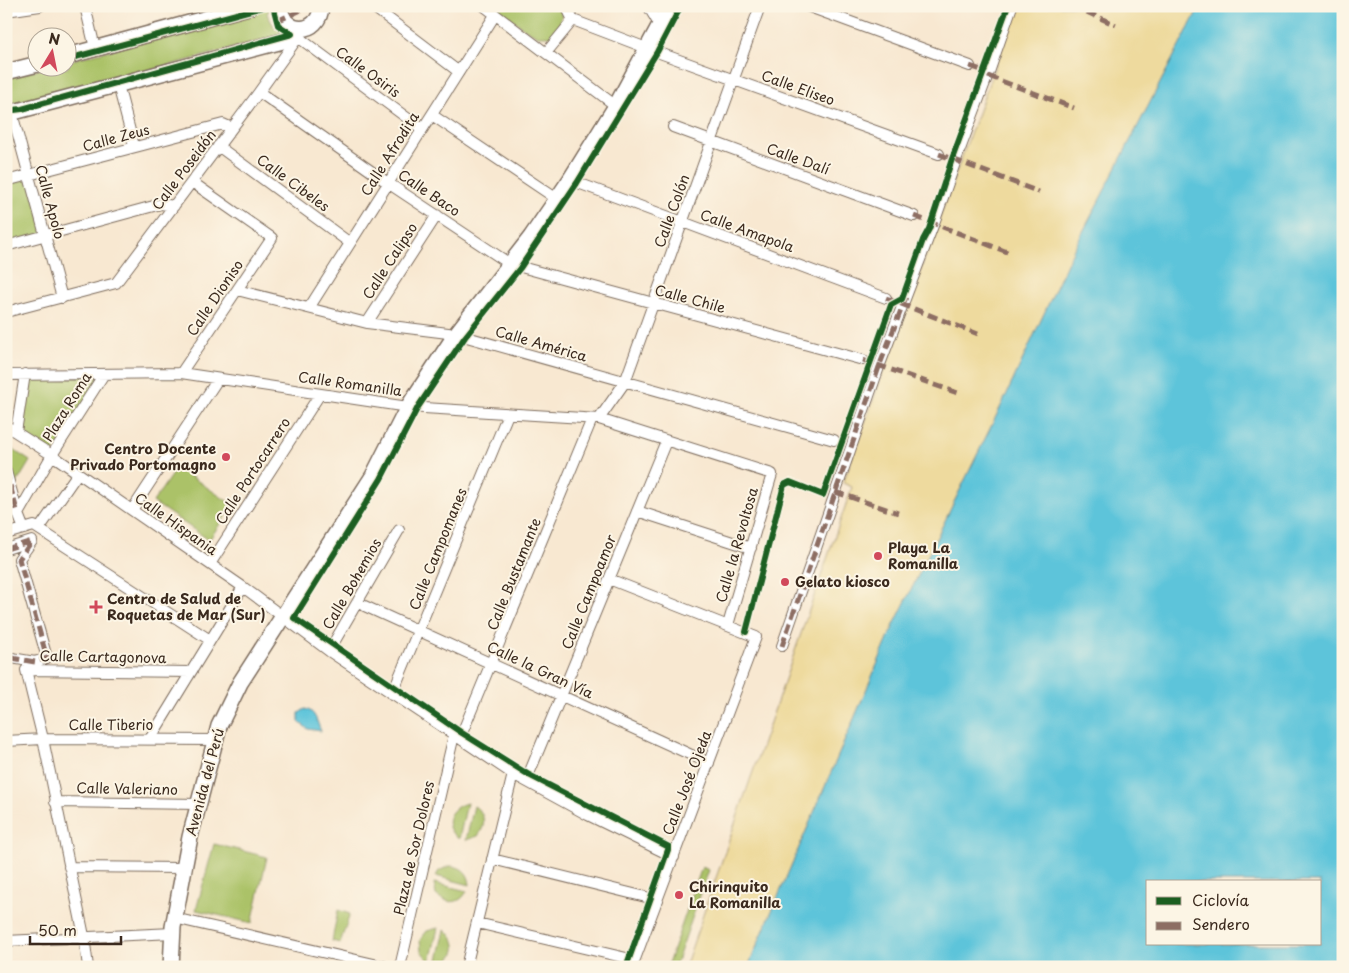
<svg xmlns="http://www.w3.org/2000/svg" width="1349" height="973" font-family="'Playpen Sans',sans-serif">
<rect width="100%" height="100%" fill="#fcf5e5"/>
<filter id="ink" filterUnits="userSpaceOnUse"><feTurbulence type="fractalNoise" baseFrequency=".02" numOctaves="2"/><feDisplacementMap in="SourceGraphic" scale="10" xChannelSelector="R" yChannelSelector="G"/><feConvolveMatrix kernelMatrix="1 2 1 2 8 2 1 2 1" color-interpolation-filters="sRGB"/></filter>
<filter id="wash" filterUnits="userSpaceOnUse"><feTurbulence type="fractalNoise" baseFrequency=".0096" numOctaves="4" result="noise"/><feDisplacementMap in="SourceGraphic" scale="20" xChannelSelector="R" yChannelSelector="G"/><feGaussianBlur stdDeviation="1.12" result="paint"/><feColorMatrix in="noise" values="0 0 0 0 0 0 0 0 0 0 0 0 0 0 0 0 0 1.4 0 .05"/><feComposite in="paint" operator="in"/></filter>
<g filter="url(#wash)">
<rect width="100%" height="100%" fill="#f8e8d1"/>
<path fill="#abc267" stroke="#737642" d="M 495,6 L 561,6 L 563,9 L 559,29 L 552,36 L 538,36 L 526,30 Z
M 270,7 L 267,14 L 275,28 L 288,33 L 6,110 L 6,77 L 45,68 L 68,68 L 68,61 Z
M 29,175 L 45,235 L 6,246 L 6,181 Z
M 25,374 L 104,374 L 52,455 L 16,432 Z
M 6,445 L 30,461 L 12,491 L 6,471 Z
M 177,467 L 233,505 L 209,540 L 153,502 Z
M 467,803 L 459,839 C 441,827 447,808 467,803 Z
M 474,806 C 486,814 486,826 478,836 L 466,840 Z
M 214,844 L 267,857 L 252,923 L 196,910 Z
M 449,866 C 461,866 469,872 470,885 L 436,876 L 439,871 Z
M 702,867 L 709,870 L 675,967 L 667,967 Z
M 434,883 L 467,891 C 460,905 447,904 436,895 Z
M 338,910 L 350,914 L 340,943 L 332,941 Z
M 438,928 L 430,962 L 421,951 L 420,940 L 427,931 Z
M 445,930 C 461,941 458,962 437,964 Z"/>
<path fill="#eeda9e" stroke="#94825e" d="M 1017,6 L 1200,6 L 1073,251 L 1004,400 L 894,625 L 748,967 L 685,967 L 852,487 L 843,483 Z"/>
<path fill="#5dc4da" stroke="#4c777c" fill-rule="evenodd" d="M 1200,6 L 1343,6 L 1343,967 L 748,967 L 894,625 L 1004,400 L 1073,251 ZM 1148,882 L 1320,882 L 1320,944 L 1148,944 Z
M 305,709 C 316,711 317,723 321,731 L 308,729 L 299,722 L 299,713 Z"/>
</g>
<g filter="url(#ink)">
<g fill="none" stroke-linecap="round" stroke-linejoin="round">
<defs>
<path id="street" d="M 85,6 L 95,48
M 372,6 L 459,72
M 484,6 L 616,106
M 566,6 L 573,20 L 657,52 L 939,154
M 648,6 L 660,26
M 807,6 L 970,66
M 6,11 L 40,6
M 298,37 L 422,129
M 546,53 L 573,20
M 118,85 L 134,146
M 259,92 L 388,183 L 510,264 L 863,360
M 12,113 L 62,298
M 432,115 L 557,199
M 673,127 L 914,216
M 218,146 L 350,243
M 570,180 L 886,298
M 6,181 L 223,124 L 232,128
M 6,246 L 161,204 L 174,206
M 237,290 L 367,323 L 456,334 L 834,440
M 309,308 L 495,15
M 6,312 L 116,283 L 259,92 L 299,36
M 367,323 L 437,215
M 181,373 L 272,238 L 192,182
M 6,375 L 181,373 L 408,407 L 599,419 L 772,474 L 728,625
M 599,419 L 625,382 L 760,6
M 6,426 L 52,455 L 243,587 L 329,651 L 513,774 L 588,815 L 674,857
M 16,432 L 25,374
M 6,471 L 18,514
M 132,510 L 218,379
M 637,511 L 751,548
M 24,529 L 18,514 L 52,455 L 104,374
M 39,529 L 78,473
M 6,534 L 34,526 L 210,640
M 6,549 L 32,541 L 19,559 L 47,658 L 35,662 L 6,657
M 210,564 L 320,394
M 609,579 L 756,637 L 632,967
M 358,603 L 709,763
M 782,646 L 879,367 L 934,223 L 956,160 L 989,72 L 1012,6
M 329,651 L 399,530
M 392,694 L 508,414
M 460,738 L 592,419
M 150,739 L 243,587
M 6,741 L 43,739 L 215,740
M 526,781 L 666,441
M 55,802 L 199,804
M 492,859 L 658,900
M 69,867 L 184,868
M 174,918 L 387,967
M 477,923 L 635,960
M 6,941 L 173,933
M 88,967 L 84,936 L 43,739 L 26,670 L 191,672
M 400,967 L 454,735
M 466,967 L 513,774"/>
<path id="secondary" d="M 280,6 C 282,36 320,36 321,6
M 68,56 L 252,6
M 6,72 L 38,64
M 6,114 L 298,37
M 171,967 L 173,927 L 190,837 L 219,726 L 240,683 L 373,476 L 408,407 L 456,334 L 531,237 L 570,180 L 616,106 L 670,6"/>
</defs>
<use href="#street" stroke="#7d6c5d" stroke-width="12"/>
<use href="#secondary" stroke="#7d6c5d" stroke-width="18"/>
<use href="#street" stroke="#fff" stroke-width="10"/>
<use href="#secondary" stroke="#fff" stroke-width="15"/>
<path stroke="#8d6e63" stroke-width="5" stroke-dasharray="10 5" stroke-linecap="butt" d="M 1073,6 L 1116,25
M 277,21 L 299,11 L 304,6
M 970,66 L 987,72
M 988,76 L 1074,108
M 939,154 L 1039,192
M 914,216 L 1010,253
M 886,298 L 978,334
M 863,360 L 958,393
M 6,471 L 18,514
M 835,492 L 898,513
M 6,549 L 32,541 L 19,559 L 47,658 L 35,662 L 6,657
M 782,646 L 879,367 L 906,297"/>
<defs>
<path id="cycleway" d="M 68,59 L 266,6
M 6,111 L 22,109 L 292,34 L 278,25 L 273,6
M 746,632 L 784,485 L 790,482 L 823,495 L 891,305 L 902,299 L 923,240 L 929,229 L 952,159 L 1008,6
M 626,967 L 669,847 L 529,775 L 462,733 L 294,618 L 381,479 L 418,407 L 465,337 L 520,268 L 577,183 L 657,52 L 681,6"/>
</defs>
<use href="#cycleway" stroke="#fcf5e5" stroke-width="9"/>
<use href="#cycleway" stroke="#1b5e20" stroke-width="6"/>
</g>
</g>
<g fill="#d1495b" stroke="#fcf5e5" stroke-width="2">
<circle cx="226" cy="457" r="5"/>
<circle cx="878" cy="556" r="5"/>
<circle cx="785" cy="582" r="5"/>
<path d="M93.5 599.5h5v5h5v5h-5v5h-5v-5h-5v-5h5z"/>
<circle cx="679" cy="895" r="5"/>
</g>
<g text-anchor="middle" stroke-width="4" stroke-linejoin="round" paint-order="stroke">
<g font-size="14" fill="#3b2a1e" stroke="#fcf5e5">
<text transform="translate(368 72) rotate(36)" y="5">Calle Osiris</text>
<text transform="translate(798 88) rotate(20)" y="5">Calle Eliseo</text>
<text transform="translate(116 138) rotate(-15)" y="5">Calle Zeus</text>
<text transform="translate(390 154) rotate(-58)" y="5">Calle Afrodita</text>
<text transform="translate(798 159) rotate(20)" y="5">Calle Dalí</text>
<text transform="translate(184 170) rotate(-53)" y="5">Calle Poseidón</text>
<text transform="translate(293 183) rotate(36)" y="5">Calle Cibeles</text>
<text transform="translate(429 193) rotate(34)" y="5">Calle Baco</text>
<text transform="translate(50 202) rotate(75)" y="5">Calle Apolo</text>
<text transform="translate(672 211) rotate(-70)" y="5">Calle Colón</text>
<text transform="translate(747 231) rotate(20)" y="5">Calle Amapola</text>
<text transform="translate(390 261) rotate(-57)" y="5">Calle Calipso</text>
<text transform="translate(215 298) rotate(-56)" y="5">Calle Dioniso</text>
<text transform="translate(690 299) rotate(15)" y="5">Calle Chile</text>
<text transform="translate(541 344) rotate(16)" y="5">Calle América</text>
<text transform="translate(350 384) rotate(8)" y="5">Calle Romanilla</text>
<text transform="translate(67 407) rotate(-58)" y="5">Plaza Roma</text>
<text transform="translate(253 471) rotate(-57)" y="5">Calle Portocarrero</text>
<text transform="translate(176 524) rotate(35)" y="5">Calle Hispania</text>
<text transform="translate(737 545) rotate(-74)" y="5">Calle la Revoltosa</text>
<text transform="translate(438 549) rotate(-68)" y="5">Calle Campomanes</text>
<text transform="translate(514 574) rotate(-68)" y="5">Calle Bustamante</text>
<text transform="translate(352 584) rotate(-60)" y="5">Calle Bohemios</text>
<text transform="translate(589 592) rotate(-68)" y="5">Calle Campoamor</text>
<text transform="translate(103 657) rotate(1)" y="5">Calle Cartagonova</text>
<text transform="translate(540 670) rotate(25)" y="5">Calle la Gran Vía</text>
<text x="111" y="730">Calle Tiberio</text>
<text transform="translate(205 782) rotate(-75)" y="5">Avenida del Perú</text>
<text transform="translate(687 783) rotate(-69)" y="5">Calle José Ojeda</text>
<text transform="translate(127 789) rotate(1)" y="5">Calle Valeriano</text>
<text transform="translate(414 848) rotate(-77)" y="5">Plaza de Sor Dolores</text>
</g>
<g font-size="14" font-weight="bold" fill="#3b2a1e" stroke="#fcf5e5" text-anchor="start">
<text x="216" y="454" text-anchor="end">Centro Docente<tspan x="216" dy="16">Privado Portomagno</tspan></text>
<text x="888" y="553">Playa La<tspan x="888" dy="16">Romanilla</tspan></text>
<text x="795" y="587">Gelato kiosco</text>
<text x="107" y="604">Centro de Salud de<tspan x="107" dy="16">Roquetas de Mar (Sur)</tspan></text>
<text x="689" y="892">Chirinquito<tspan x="689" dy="16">La Romanilla</tspan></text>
</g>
</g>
<rect width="1349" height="973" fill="none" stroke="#fcf5e5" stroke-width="25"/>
<rect x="1146" y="880" width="175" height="65" fill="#fcf5e5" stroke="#afa495"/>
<rect x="1156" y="897" width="25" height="8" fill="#1b5e20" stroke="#afa495"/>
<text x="1192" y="906" font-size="15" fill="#3b2a1e">Ciclovía</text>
<rect x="1156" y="922" width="25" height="8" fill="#8d6e63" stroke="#afa495"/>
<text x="1192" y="930" font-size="15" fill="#3b2a1e">Sendero</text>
<g transform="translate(52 52) rotate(10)"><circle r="24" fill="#fcf5e5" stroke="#afa495"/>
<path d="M0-4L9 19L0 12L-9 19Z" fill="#d1495b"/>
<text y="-8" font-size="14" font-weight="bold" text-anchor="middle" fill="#3b2a1e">N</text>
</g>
<path d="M30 936v8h91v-8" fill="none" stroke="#3b2a1e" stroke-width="2.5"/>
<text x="38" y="936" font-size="15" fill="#3b2a1e" stroke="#fcf5e5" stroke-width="4" paint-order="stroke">50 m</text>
</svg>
